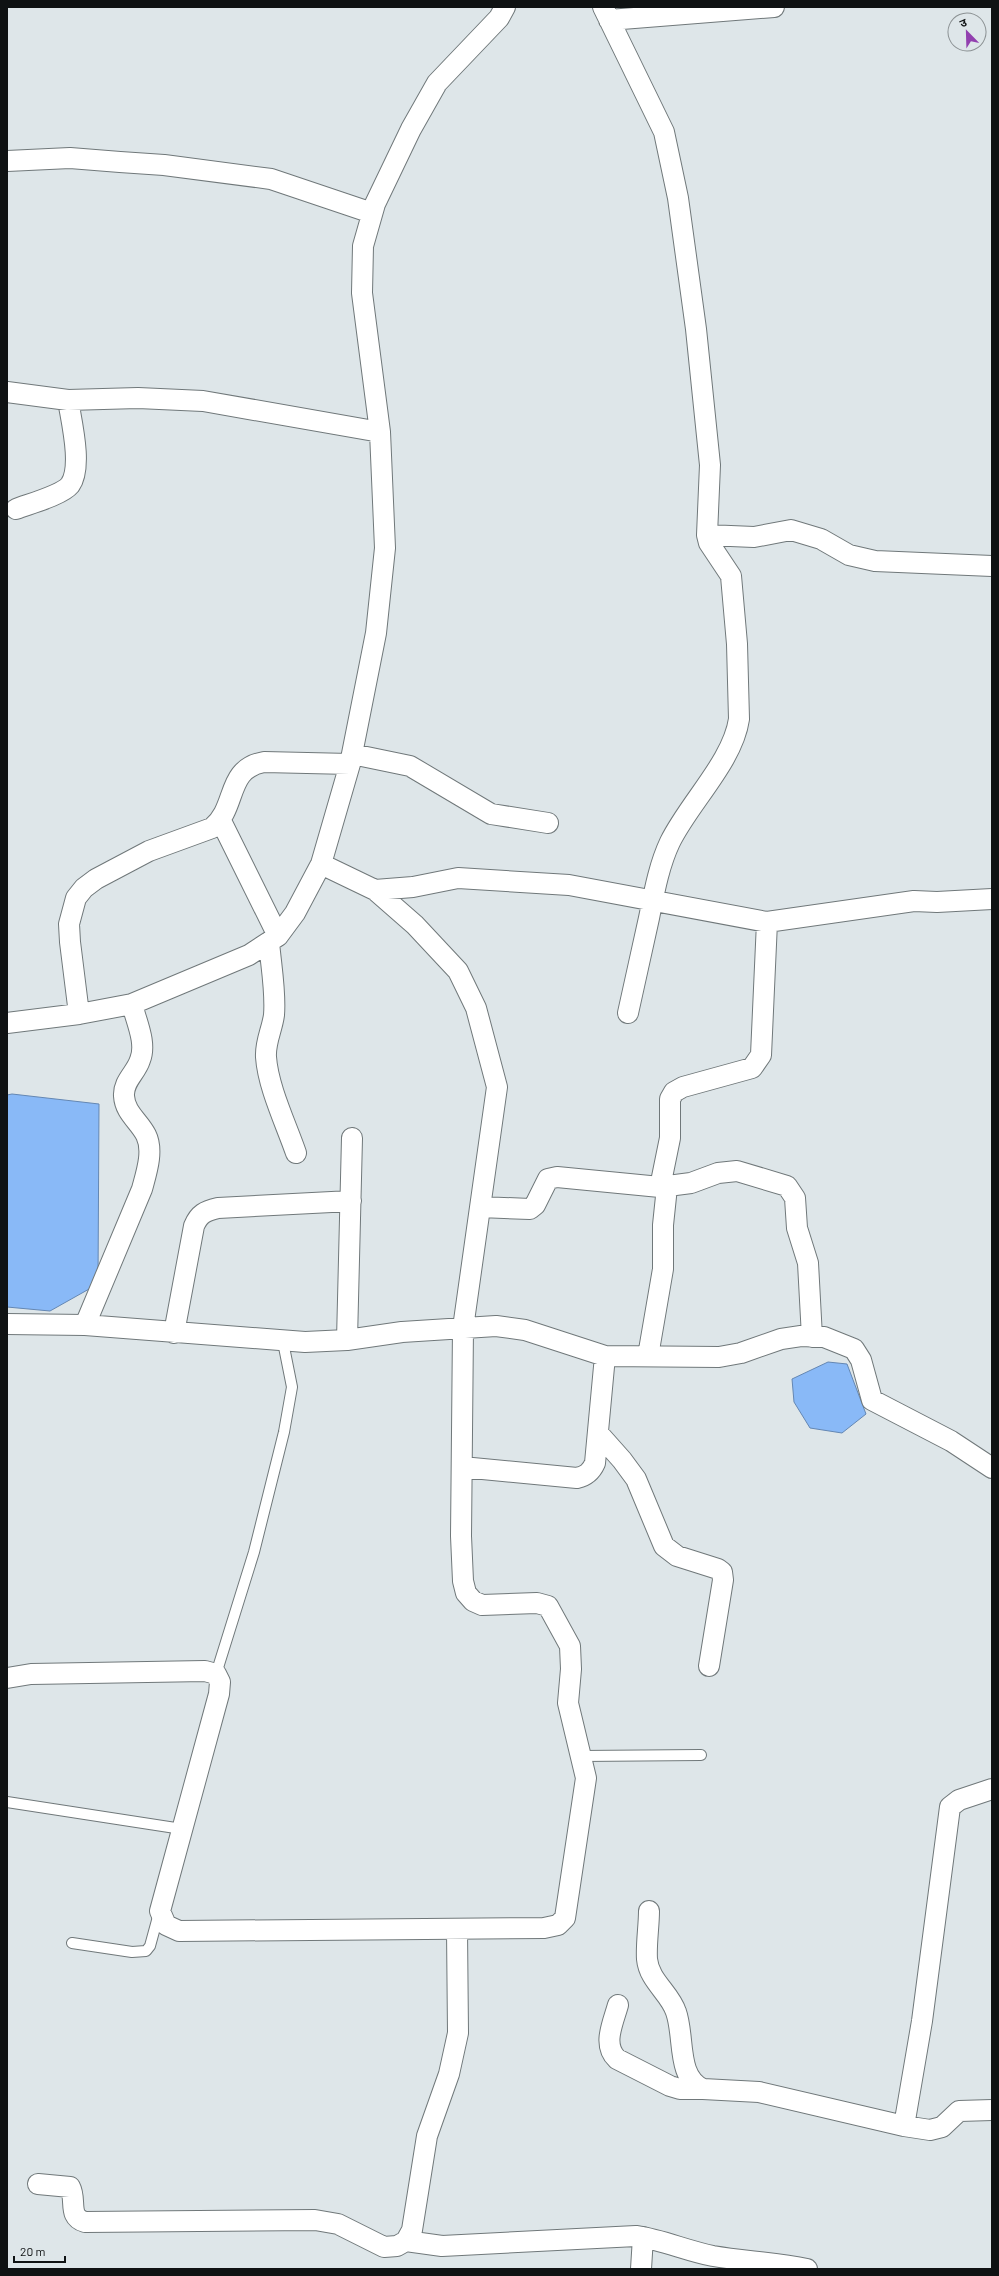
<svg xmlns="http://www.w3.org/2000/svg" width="999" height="2276" font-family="Barlow,'Noto Sans Devanagari',sans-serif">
<rect width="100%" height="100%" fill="#dee6e9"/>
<path fill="#89b9f7" stroke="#6487b3" d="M 12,1094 L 99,1104 L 98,1284 L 50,1311 L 7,1307 L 7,1095 Z
M 828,1362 L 847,1364 L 866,1414 L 842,1433 L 810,1428 L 794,1402 L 792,1379 Z"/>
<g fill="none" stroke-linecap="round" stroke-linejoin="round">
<defs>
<path id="lane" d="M 216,1674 L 254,1552 L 284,1432 L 292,1387 L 283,1342
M 581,1756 L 701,1755
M 7,1802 L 182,1829
M 72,1943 L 132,1952 L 146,1951 L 150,1946 L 159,1913"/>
<path id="street" d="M 603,7 L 664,132 L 678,198 L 696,329 L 710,465 L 707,535 L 709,543 L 731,576 L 737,644 L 739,719 C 733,761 689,803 670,842 C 659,865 654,893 649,918 C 642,950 635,981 628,1013
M 609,20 L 774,7
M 7,161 L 70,158 L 120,162 L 164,165 L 271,179 L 372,213
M 7,392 L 68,400 L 138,398 L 203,401 L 380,432
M 16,509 C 29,504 62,495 70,485 C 83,467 71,420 68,400
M 707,535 L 754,537 L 791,530 L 821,539 L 849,555 L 875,561 L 992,566
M 352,754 L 410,766 L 491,814 L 548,823
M 221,821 L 278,936
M 321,864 L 375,890 L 413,887 L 458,878 L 569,885 L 767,922 L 914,901 L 937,902 L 992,899
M 269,942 C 271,966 276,992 274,1015 C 272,1030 265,1042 266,1057 C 268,1087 286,1124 296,1153
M 79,1014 L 70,942 L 69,924 L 76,898 L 84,888 L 96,879 L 149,851 L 212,828 C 238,807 225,769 264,762 L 350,764
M 7,1023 L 79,1014 L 132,1004 L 249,955 L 278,936 L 295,913 L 321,864 L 350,764 L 376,633 L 385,548 L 380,432 L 362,293 L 363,246 L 375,204 L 411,129 L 437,83 L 499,18 L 505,7
M 660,1187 L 670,1138 L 670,1099 L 674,1092 L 683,1087 L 752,1068 L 761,1055 L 767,922
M 480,1207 L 530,1209 L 535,1205 L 548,1179 L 557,1177 L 660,1187 L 691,1183 L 718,1173 L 737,1171 L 787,1186 L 795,1198 L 797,1228 L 808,1263 L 812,1337
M 7,1324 L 85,1325 L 305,1342 L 347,1340 L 402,1332 L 496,1326 L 525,1330 L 605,1356 L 719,1357 L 741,1353 L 781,1339 L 801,1336 L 824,1337 L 854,1349 L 861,1360 L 872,1400 L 951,1441 L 992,1468
M 85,1325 L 142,1189 C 146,1174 154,1151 146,1135 C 139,1121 125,1113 124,1096 C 123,1081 136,1073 140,1060 C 147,1043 136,1021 132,1004
M 174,1333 L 194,1226 C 199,1214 205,1211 218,1208 L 351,1201
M 347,1340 L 352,1138
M 648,1356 L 663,1269 L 663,1225 L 667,1187
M 598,1433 L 622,1460 L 636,1479 L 664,1546 L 677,1556 L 718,1569 L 722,1572 L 723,1580 L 709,1666
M 462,1467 L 577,1478 C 586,1476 591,1472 595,1463 L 605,1356
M 7,1678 L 31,1674 L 205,1671 L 216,1674 L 220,1682 L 219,1694 L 160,1911 L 166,1925 L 179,1931 L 544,1928 L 558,1925 L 565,1918 L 586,1778 L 568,1703 L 571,1669 L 570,1646 L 548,1606 L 537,1603 L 482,1605 L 473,1601 L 466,1593 L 463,1581 L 461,1536 L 463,1328 L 497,1087 L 476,1008 L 458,971 L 415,925 L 375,890
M 649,1911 C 649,1926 646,1944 647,1959 C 649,1981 670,1993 676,2012 C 685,2037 676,2077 703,2089 L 759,2092 L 904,2126 L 930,2130 L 942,2127 L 959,2111 L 992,2110
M 618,2005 C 613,2023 602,2045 617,2059 L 670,2086 L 680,2089 L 703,2089
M 904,2126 L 922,2021 L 950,1807 L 959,1800 L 992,1789
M 38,2184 L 70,2187 C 77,2200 67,2217 85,2222 L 315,2220 L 338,2224 L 384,2247 L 397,2246 L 406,2241 L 412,2230 L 427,2136 L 449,2074 L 458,2033 L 457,1930
M 406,2241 L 442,2246 L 636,2236 C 663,2240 687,2251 713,2256 C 744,2261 776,2263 807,2269
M 641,2269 L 643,2237"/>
</defs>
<use href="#lane" stroke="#70787a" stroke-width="12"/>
<use href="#street" stroke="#70787a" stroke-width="22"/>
<use href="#lane" stroke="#fff" stroke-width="10"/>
<use href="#street" stroke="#fff" stroke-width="20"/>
</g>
<rect width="999" height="2276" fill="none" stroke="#0f1213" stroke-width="16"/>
<g transform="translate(967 32) rotate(337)"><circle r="19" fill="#dee6e9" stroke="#8b9193"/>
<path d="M0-3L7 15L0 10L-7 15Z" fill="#9240af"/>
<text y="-6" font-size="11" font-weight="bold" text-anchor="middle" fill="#0f1213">उ</text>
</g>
<path d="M14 2256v6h51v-6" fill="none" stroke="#0f1213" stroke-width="2"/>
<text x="20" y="2256" font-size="12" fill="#0f1213" stroke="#dee6e9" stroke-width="3" paint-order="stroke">20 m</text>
</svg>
